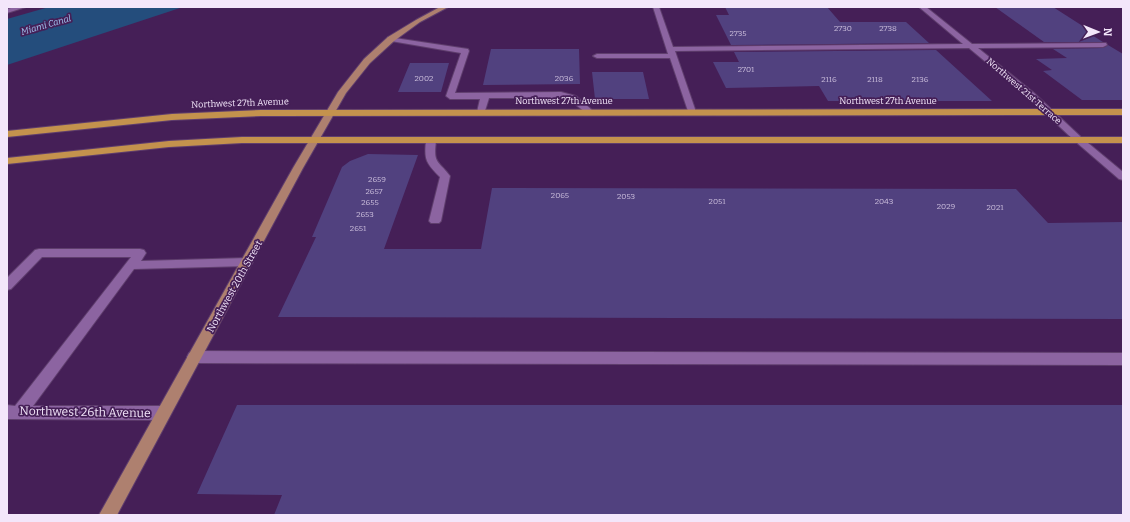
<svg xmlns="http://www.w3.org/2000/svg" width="1130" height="522" font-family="Bitter,serif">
<rect width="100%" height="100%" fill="#451f57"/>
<path fill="#244d7c" d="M 49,7 L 183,7 L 7,65 L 7,19 Z"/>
<path fill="#51417f" d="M 725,7 L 827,7 L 840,22 L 906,22 L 929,43 L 731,45 L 716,15 L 729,15 Z
M 995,7 L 1053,7 L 1092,32 L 1087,32 L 1103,42 L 1044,42 Z
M 1108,45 L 1123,54 L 1123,100 L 1082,100 L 1043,71 L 1052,70 L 1036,59 L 1067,58 L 1053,49 L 1103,48 Z
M 491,49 L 579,49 L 580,84 L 483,85 Z
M 936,50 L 992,101 L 828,101 L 819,86 L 726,88 L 713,62 L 739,62 L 734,52 Z
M 410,63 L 449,63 L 441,92 L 398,92 Z
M 592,72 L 643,72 L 649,99 L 595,99 Z
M 368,154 L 418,155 L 384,249 L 481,249 L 492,188 L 1016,189 L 1048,223 L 1123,222 L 1123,319 L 278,317 L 316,237 L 312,237 L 342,167 L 350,161 Z
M 237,405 L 1123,405 L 1123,515 L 274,515 L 282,495 L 197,494 Z"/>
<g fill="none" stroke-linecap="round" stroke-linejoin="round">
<defs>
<path id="minor" d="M 15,7 L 26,7 L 7,13 L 7,9 Z
M 653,7 L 659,7 L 673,47 L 963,44 L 919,7 L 926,7 L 972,44 L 1106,43 L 1107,45 L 1103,47 L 978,48 L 1034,93 L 1082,138 L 1123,172 L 1123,180 L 1119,179 L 1076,142 L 1028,97 L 969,48 L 675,51 L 696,112 L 695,114 L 689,114 L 670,58 L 597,58 L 593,56 L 597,54 L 668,54 Z
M 388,37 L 468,49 L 469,51 L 455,93 L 561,92 L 576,96 L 593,111 L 589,114 L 586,113 L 570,100 L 561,98 L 489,98 L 484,114 L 478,114 L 477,112 L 480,99 L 450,99 L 446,96 L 461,53 L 391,41 L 387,39 Z
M 431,138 L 436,141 C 433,164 438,160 450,176 L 441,221 L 439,223 L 431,223 L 429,221 L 440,177 C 426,163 424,160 426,141 Z
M 39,249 L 140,249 L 144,250 L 146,253 L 141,261 L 247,258 L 251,259 L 253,262 L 251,265 L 247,266 L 134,269 L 33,406 L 163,406 L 168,408 L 171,413 L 168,418 L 163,420 L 7,419 L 7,405 L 15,406 L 131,257 L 42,257 L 11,289 L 7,290 L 7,278 L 35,250 Z
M 194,351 L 1123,353 L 1123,365 L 194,363 L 189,361 L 187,357 L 189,353 Z"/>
<path id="major" d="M 440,7 L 448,7 L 420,22 L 394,41 L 370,63 L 346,93 L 303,168 L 117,515 L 99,515 L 293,168 L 338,92 L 364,59 L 388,37 L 416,20 Z"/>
<path id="highway" d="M 1123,109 L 1123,115 L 261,116 L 172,120 L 7,137 L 7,131 L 172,114 L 261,110 Z
M 242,137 L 1123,137 L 1123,143 L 242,143 L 169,147 L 7,164 L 7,158 L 169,141 Z"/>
</defs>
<use href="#minor" stroke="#5f3e6d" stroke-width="2"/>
<use href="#major" stroke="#5f3e6d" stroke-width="2"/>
<use href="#highway" stroke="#5f3e6d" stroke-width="2"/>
<use href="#minor" fill="#8c64a1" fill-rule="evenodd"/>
<use href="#major" fill="#ae806f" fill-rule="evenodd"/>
<use href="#highway" fill="#c4924d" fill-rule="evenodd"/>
</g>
<g text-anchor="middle" stroke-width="3.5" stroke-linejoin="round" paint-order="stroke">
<g font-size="8" fill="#cabddb">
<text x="843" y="31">2730</text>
<text x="888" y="31">2738</text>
<text x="738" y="36">2735</text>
<text x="746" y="72">2701</text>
<text x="424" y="81">2002</text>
<text x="564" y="81">2036</text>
<text x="829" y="82">2116</text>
<text x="875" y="82">2118</text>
<text x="920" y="82">2136</text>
<text x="377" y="182">2659</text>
<text x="374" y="194">2657</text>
<text x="560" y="198">2065</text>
<text x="626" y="199">2053</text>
<text x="717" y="204">2051</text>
<text x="884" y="204">2043</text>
<text x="370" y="205">2655</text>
<text x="946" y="209">2029</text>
<text x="995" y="210">2021</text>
<text x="365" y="217">2653</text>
<text x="358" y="231">2651</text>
</g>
<g font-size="9" font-style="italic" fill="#a2c6f1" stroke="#451f57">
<text transform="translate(46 25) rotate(-16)" y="3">Miami Canal</text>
</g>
<g font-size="9" fill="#f3e6fa" stroke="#451f57">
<text transform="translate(1024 91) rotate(41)" y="3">Northwest 21st Terrace</text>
<text x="564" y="104">Northwest 27th Avenue</text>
<text x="888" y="104">Northwest 27th Avenue</text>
<text transform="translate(240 103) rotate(-2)" y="3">Northwest 27th Avenue</text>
</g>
<g font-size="10" fill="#f3e6fa" stroke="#451f57">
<text transform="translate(234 286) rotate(-61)" y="4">Northwest 20th Street</text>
</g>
<g font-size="12" fill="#f3e6fa" stroke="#451f57">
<text transform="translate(85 412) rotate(1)" y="4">Northwest 26th Avenue</text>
</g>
</g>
<rect width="1130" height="522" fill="none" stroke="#f3e6fa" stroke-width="16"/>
<g transform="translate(1098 32) rotate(91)" stroke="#451f57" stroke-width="3" paint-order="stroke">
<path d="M0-3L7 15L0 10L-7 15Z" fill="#f3e6fa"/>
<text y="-6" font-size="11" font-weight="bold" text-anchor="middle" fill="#f3e6fa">N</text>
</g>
</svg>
